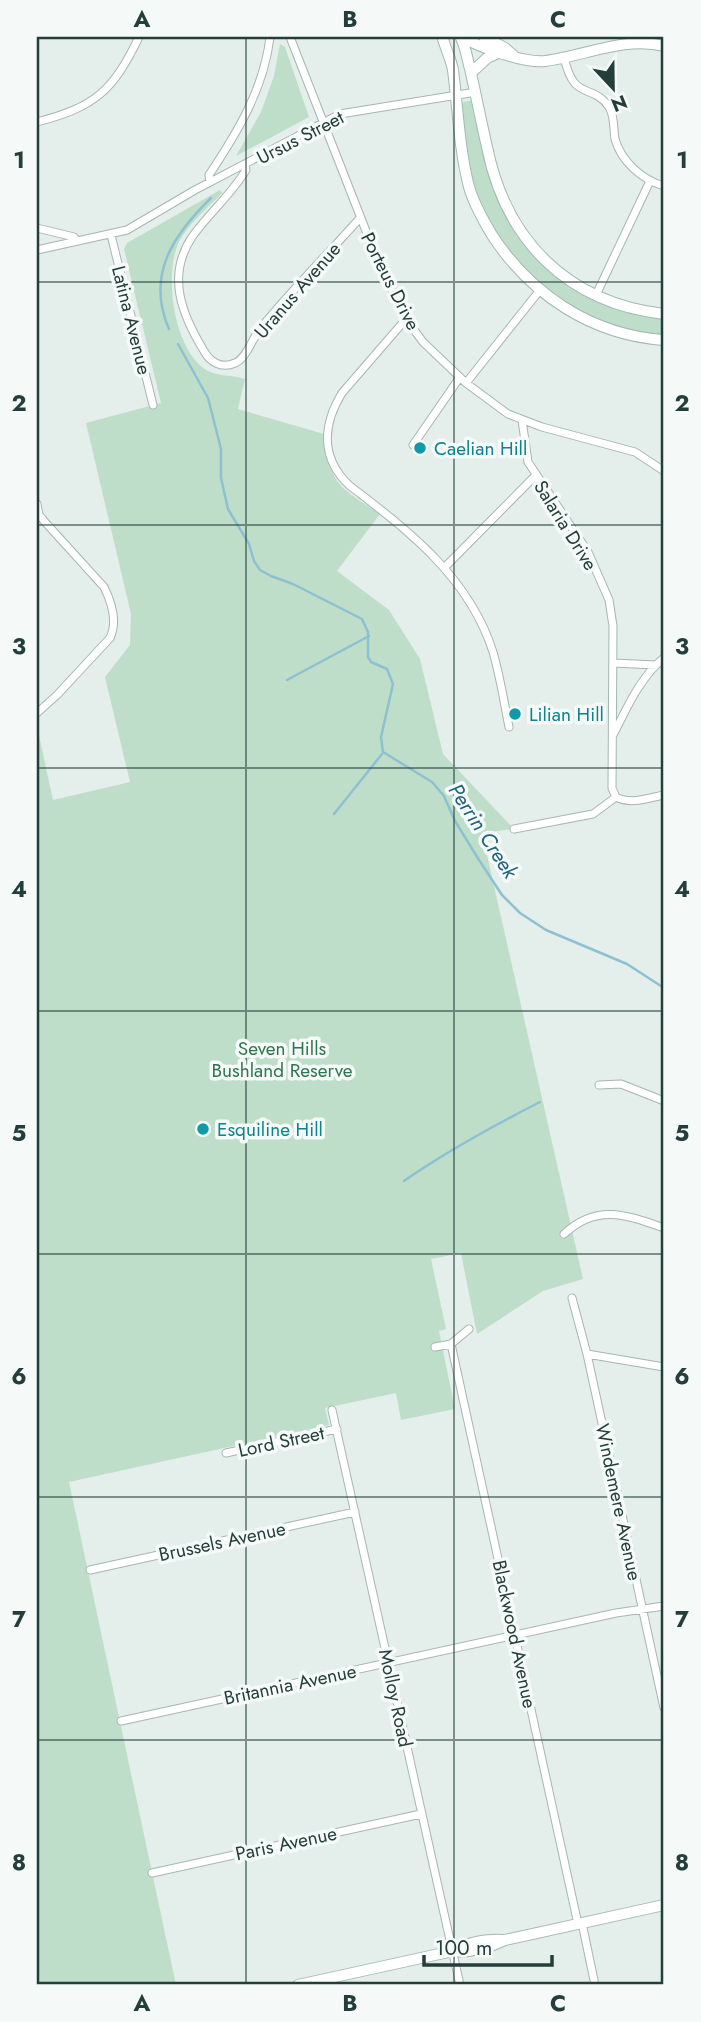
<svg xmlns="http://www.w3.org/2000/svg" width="701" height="2022" font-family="Jost,sans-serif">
<rect width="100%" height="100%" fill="#e4eeea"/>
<path fill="#bedeca" d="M 280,44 L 285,47 L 309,117 L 236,156 L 261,112 L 274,76 Z
M 473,100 L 492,184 L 504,211 L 520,238 L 562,279 L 664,316 L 664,338 L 645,335 L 589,318 L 536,282 L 500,241 L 472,186 L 459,103 Z
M 220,190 L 222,193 C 208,208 189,223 179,242 C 163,274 174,353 208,371 C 217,376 233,375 245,379 L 238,409 L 324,434 C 332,487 337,485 380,514 L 337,571 L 389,610 L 420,659 L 443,754 L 514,829 L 482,833 L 583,1279 L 543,1291 L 477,1334 L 461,1253 L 431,1259 L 446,1329 L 439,1331 L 455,1409 L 401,1420 L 396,1393 L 325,1408 L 329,1425 L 69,1482 L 176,1985 L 37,1985 L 37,726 L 53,800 L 130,782 L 105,677 L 130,645 L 131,614 L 86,423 L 161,403 L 124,249 L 127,243 Z"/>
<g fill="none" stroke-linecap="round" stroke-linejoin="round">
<path stroke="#8dc1d2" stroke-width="2.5" d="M 169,329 C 146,276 172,236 211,198
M 178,344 L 208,398 L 221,449 L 221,478 L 228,509 L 249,544 L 254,561 L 260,570 L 271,576 L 293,584 L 362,619 L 368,632 L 368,657 L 371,662 L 387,669 L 393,684 L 381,737 L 383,752 L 432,782 L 444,796 L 455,821 L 479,860 L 502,895 L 520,913 L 546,930 L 627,964 L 664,988
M 287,680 L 369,636
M 334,814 L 382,754
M 404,1181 C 447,1151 493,1126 540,1102"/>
<defs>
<path id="street" d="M 290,37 L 375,254 L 406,319 L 423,342 L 466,383 L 508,414 L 542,427 L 635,452 L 664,471
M 564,57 C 574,103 592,82 609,107 C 615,117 613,128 615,139 C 621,161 642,180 664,186
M 37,122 C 95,107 113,91 139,37
M 245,165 L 246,170 C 231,195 209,213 192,237 C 166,276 182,315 204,351 C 210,362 221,369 235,363 C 246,359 252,339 260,329 C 291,291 327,255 360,218
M 210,182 L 209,175 C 237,133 264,89 270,37
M 37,228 L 74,237 L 77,241
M 111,235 L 153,405
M 37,250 L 127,230 L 195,190 L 340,114 L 476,92
M 596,295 L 650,181
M 406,319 L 342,393 C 322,426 321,459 350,486 C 410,531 470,579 493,652 C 500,676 504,702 509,727
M 466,383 L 540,290
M 522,420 L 528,462 L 588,552 L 609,600 L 613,626 L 612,788 L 616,797
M 413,445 L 460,377
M 37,504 L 39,515 L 45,522 L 104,587 C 112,603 118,621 110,638 L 57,695 L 37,713
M 445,567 L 535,476
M 614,663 L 656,665 L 664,658
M 613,735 C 626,710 636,686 656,665
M 616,797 C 631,805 648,798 664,795
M 514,829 L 593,814 L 616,797
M 599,1085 L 621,1084 L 664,1101
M 564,1234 C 597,1203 627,1215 664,1228
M 572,1298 L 587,1354 L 664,1708
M 451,1344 L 578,1924
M 435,1347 L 451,1344 L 469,1329
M 587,1354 L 664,1367
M 332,1410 L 460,1985
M 226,1453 L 337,1429
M 90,1570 L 355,1512
M 121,1721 L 616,1613 L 664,1606
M 152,1873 L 421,1814
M 582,1923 L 595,1985"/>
<path id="secondary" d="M 462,37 C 481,48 524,63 545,61 C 584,56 625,36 664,46
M 484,37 L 505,48 L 513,55
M 461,38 C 466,48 467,58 470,69 C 476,95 481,121 487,147 C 506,241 568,303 664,314
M 443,39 C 446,50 451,59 453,70 C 458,109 459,148 469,187 C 474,204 483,220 492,235 C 531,295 592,335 664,340
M 471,73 L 487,58 L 498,53
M 454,1950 C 469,1942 485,1939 502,1940
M 298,1985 L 453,1951 C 472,1953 488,1948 505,1940 L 664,1905"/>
</defs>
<use href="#street" stroke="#a7b6b2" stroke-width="9"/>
<use href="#secondary" stroke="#a3b9b3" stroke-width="12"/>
<use href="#street" stroke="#fff" stroke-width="7"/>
<use href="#secondary" stroke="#fff" stroke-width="10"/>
</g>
<path fill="none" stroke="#243f3b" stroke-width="2" stroke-opacity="0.55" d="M 246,37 L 246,1985M 454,37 L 454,1985M 37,282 L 664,282M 37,525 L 664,525M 37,768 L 664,768M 37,1011 L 664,1011M 37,1254 L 664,1254M 37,1497 L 664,1497M 37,1740 L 664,1740"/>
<g fill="#0f9aa8" stroke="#f5faf8" stroke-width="2.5">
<circle cx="420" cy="448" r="7"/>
<circle cx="515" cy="714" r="7"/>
<circle cx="203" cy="1129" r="7"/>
</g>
<g text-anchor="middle" stroke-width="7" stroke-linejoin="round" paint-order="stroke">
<g font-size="19" fill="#243f3b" stroke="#f5faf8">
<text transform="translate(300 137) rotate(-27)" y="7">Ursus Street</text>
<text transform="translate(391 281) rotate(63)" y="7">Porteus Drive</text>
<text transform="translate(297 290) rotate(-49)" y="7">Uranus Avenue</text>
<text transform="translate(132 320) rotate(76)" y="7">Latina Avenue</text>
<text transform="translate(566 525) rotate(58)" y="7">Salaria Drive</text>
<text transform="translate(281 1441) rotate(-12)" y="7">Lord Street</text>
<text transform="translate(619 1502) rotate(78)" y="7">Windemere Avenue</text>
<text transform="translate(222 1541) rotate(-12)" y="7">Brussels Avenue</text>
<text transform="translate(515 1634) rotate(78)" y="7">Blackwood Avenue</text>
<text transform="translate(290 1684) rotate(-12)" y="7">Britannia Avenue</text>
<text transform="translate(396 1698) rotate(78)" y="7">Molloy Road</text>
<text transform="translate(286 1843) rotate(-12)" y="7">Paris Avenue</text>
</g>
<g font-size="19" fill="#0d838f" stroke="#f5faf8" text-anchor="start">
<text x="434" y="455">Caelian Hill</text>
<text x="529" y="721">Lilian Hill</text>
<text x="217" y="1136">Esquiline Hill</text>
</g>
<g font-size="19" fill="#2e7651" stroke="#f5faf8">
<text x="282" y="1055">Seven Hills<tspan x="282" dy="22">Bushland Reserve</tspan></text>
</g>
<g font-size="21" font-style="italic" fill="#1e637b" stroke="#f5faf8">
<text transform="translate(483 831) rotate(57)" y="7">Perrin Creek</text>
</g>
</g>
<rect width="701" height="2022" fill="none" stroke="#f5faf8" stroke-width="77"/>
<g transform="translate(613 88) rotate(158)" stroke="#f5faf8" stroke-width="5" paint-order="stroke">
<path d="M0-5L12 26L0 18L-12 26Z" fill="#243f3b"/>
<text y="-10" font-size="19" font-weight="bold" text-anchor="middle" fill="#243f3b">N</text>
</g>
<path d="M424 1955v10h128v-10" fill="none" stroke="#243f3b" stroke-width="3.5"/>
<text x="435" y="1955" font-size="21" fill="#243f3b" stroke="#f5faf8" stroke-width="5" paint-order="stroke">100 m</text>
<rect x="38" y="38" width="624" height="1945" fill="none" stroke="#243f3b" stroke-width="2.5"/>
<g font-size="23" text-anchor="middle" font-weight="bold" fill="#243f3b">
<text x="142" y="27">A</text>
<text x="350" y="27">B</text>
<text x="558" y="27">C</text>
<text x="19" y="168">1</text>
<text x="682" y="168">1</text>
<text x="19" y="411">2</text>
<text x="682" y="411">2</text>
<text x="19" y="654">3</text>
<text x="682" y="654">3</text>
<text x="19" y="897">4</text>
<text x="682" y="897">4</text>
<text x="19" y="1141">5</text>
<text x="682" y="1141">5</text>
<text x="19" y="1384">6</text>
<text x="682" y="1384">6</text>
<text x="19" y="1627">7</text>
<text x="682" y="1627">7</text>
<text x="19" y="1870">8</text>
<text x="682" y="1870">8</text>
<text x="142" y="2011">A</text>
<text x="350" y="2011">B</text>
<text x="558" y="2011">C</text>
</g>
</svg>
